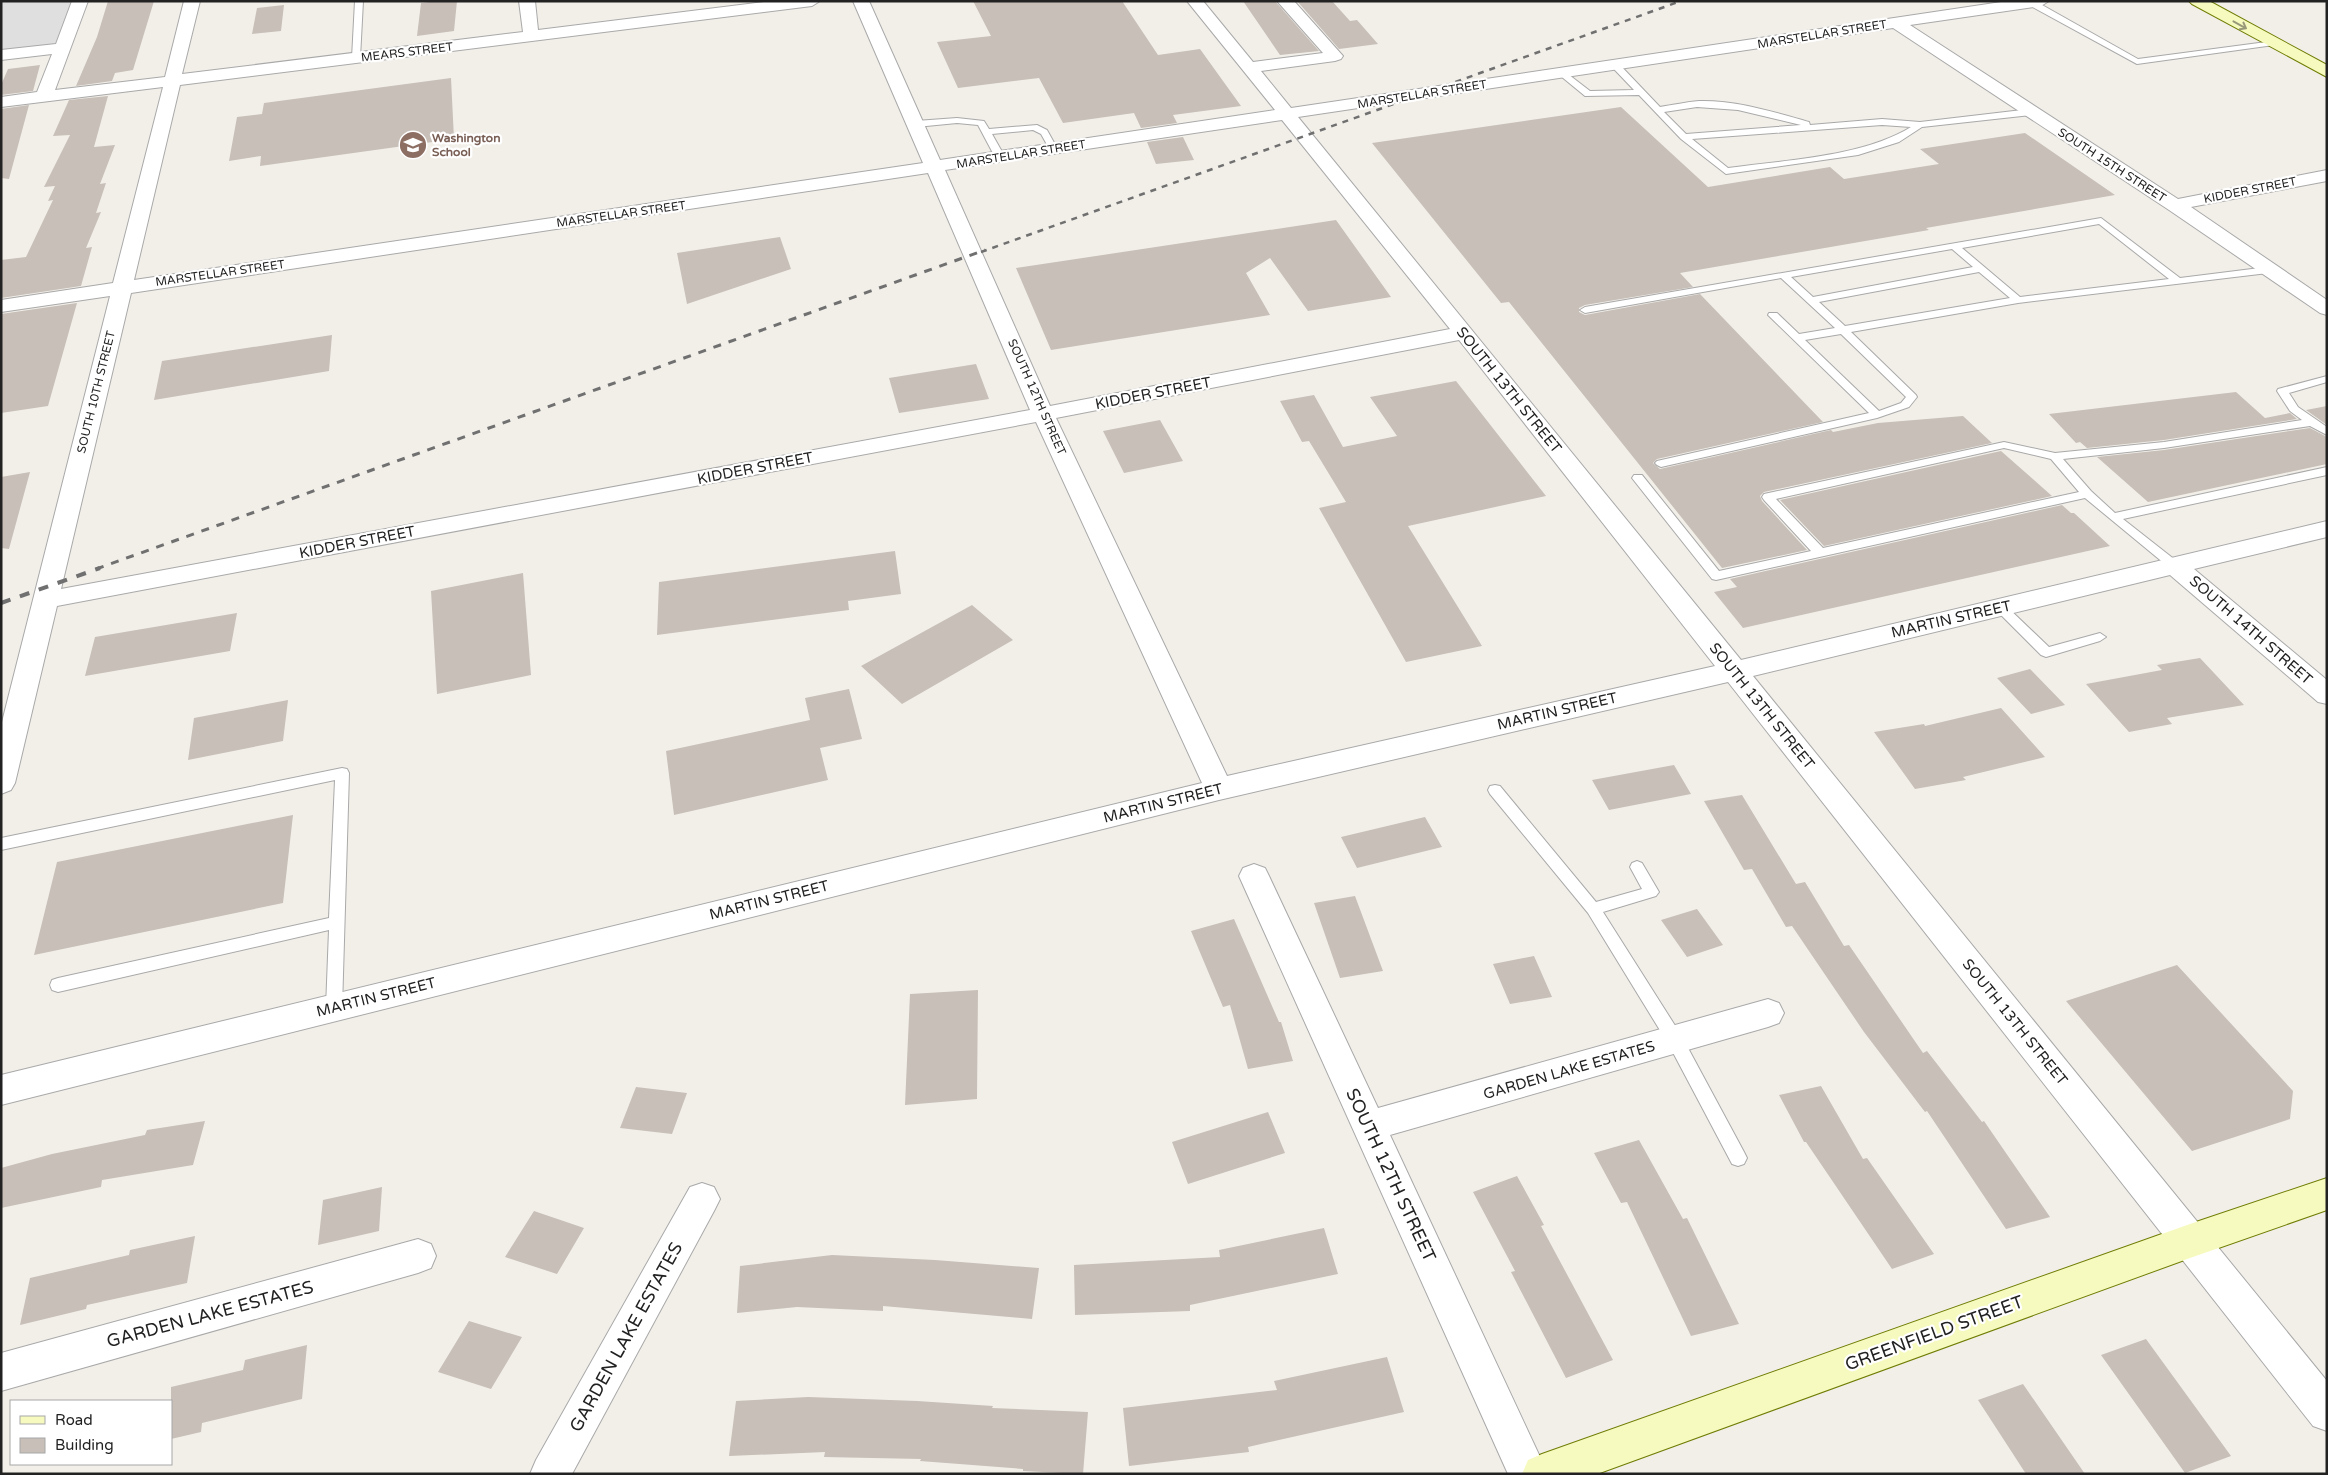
<svg xmlns="http://www.w3.org/2000/svg" width="2328" height="1475" font-family="'Varela Round',sans-serif">
<rect width="100%" height="100%" fill="#f2efe9"/>
<path fill="#e0dfdf" d="M 1,1 L 80,1 L 62,48 L 1,55 Z"/>
<path fill="#c7bfb8" d="M 108,1 L 154,1 L 133,70 L 115,73 L 112,81 L 76,86 L 97,37 Z
M 438,1 L 457,1 L 454,31 L 417,36 L 421,3 Z
M 973,1 L 1122,1 L 1158,55 L 1200,49 L 1241,106 L 1173,115 L 1177,123 L 1141,128 L 1134,113 L 1063,123 L 1039,78 L 958,88 L 937,42 L 991,36 Z
M 1243,1 L 1275,1 L 1319,51 L 1280,55 Z
M 1297,1 L 1332,1 L 1350,21 L 1357,20 L 1378,44 L 1339,49 Z
M 284,5 L 281,31 L 252,34 L 257,8 Z
M 40,65 L 33,91 L 1,95 L 1,85 L 8,69 Z
M 451,78 L 454,139 L 260,166 L 261,156 L 229,161 L 237,117 L 262,114 L 264,103 Z
M 108,96 L 94,147 L 115,145 L 100,184 L 106,183 L 96,213 L 101,212 L 86,248 L 92,247 L 81,286 L 1,298 L 1,260 L 26,257 L 53,200 L 48,201 L 55,186 L 44,187 L 70,135 L 53,136 L 69,100 Z
M 29,105 L 9,179 L 1,178 L 1,109 Z
M 1621,107 L 1708,187 L 1830,167 L 1844,179 L 1939,164 L 1920,149 L 2025,133 L 2115,195 L 1926,228 L 1929,230 L 1680,273 L 1693,287 L 1585,305 L 1579,308 L 1579,312 L 1585,315 L 1700,294 L 1823,422 L 1657,459 L 1653,463 L 1660,469 L 1831,430 L 1833,432 L 1878,423 L 1963,416 L 1992,443 L 1764,492 L 1760,496 L 1762,501 L 1807,550 L 1722,568 L 1509,302 L 1501,303 L 1372,143 Z
M 1183,137 L 1194,160 L 1156,164 L 1147,142 Z
M 1336,220 L 1391,297 L 1308,311 L 1270,258 L 1246,273 L 1270,315 L 1051,350 L 1016,268 Z
M 780,237 L 791,269 L 687,304 L 677,253 Z
M 77,303 L 48,406 L 1,413 L 1,314 Z
M 332,335 L 329,371 L 154,400 L 162,361 Z
M 976,364 L 989,399 L 899,413 L 889,378 Z
M 1456,381 L 1546,496 L 1408,526 L 1482,646 L 1406,662 L 1319,508 L 1346,502 L 1309,441 L 1302,442 L 1280,401 L 1314,395 L 1343,447 L 1397,436 L 1370,397 Z
M 2236,392 L 2265,418 L 2290,413 L 2297,419 L 2164,440 L 2087,448 L 2080,442 L 2076,443 L 2049,414 Z
M 2327,406 L 2327,425 L 2306,410 Z
M 1160,420 L 1183,461 L 1124,473 L 1103,431 Z
M 2310,428 L 2327,437 L 2327,464 L 2148,502 L 2097,457 L 2164,450 Z
M 2001,451 L 2052,496 L 1824,546 L 1780,500 Z
M 30,472 L 9,549 L 1,548 L 1,477 Z
M 2062,505 L 2071,513 L 2074,513 L 2110,546 L 1743,628 L 1714,592 L 1737,587 L 1730,579 Z
M 895,551 L 901,594 L 848,601 L 849,610 L 657,635 L 659,582 Z
M 523,573 L 531,675 L 437,694 L 431,591 Z
M 972,605 L 1013,640 L 902,704 L 861,666 Z
M 237,613 L 230,651 L 85,676 L 95,637 Z
M 2200,658 L 2244,705 L 2167,718 L 2172,724 L 2129,732 L 2086,684 L 2162,670 L 2157,665 Z
M 2030,669 L 2065,705 L 2031,714 L 1997,678 Z
M 849,689 L 862,739 L 820,748 L 828,780 L 674,815 L 666,751 L 810,720 L 805,698 Z
M 288,700 L 283,741 L 188,760 L 194,718 Z
M 2001,708 L 2045,757 L 1963,777 L 1966,780 L 1915,789 L 1874,732 L 1924,724 L 1925,726 Z
M 1674,765 L 1691,794 L 1609,810 L 1592,780 Z
M 1742,795 L 1796,884 L 1805,882 L 1844,946 L 1849,945 L 1923,1053 L 1927,1051 L 1982,1122 L 1984,1121 L 2050,1217 L 2006,1229 L 1927,1111 L 1925,1112 L 1864,1032 L 1792,926 L 1786,927 L 1752,869 L 1744,870 L 1704,801 Z
M 293,815 L 283,903 L 34,955 L 57,862 Z
M 1425,817 L 1442,847 L 1357,868 L 1341,837 Z
M 1355,896 L 1383,971 L 1340,978 L 1314,903 Z
M 1697,909 L 1723,945 L 1687,957 L 1661,920 Z
M 1234,919 L 1279,1022 L 1281,1022 L 1293,1061 L 1248,1069 L 1230,1005 L 1223,1007 L 1191,931 Z
M 1534,956 L 1552,997 L 1510,1004 L 1493,964 Z
M 2177,965 L 2293,1091 L 2290,1119 L 2192,1151 L 2066,1001 Z
M 978,990 L 977,1099 L 905,1105 L 910,994 Z
M 1821,1086 L 1863,1159 L 1867,1158 L 1934,1254 L 1892,1269 L 1806,1142 L 1804,1142 L 1779,1095 Z
M 636,1087 L 687,1093 L 672,1134 L 620,1128 Z
M 1268,1112 L 1285,1153 L 1188,1184 L 1172,1142 Z
M 205,1121 L 193,1165 L 102,1180 L 101,1187 L 1,1208 L 1,1168 L 52,1154 L 145,1135 L 147,1130 Z
M 1639,1140 L 1683,1219 L 1687,1218 L 1739,1324 L 1691,1336 L 1627,1202 L 1621,1203 L 1594,1153 Z
M 1517,1176 L 1544,1225 L 1541,1226 L 1613,1360 L 1566,1378 L 1511,1272 L 1515,1271 L 1473,1192 Z
M 382,1187 L 379,1231 L 318,1245 L 323,1200 Z
M 534,1211 L 584,1228 L 557,1274 L 505,1257 Z
M 1324,1228 L 1338,1274 L 1190,1305 L 1190,1311 L 1075,1315 L 1074,1265 L 1220,1257 L 1219,1250 Z
M 195,1236 L 187,1283 L 87,1305 L 86,1309 L 20,1325 L 30,1278 L 129,1255 L 130,1250 Z
M 832,1255 L 935,1260 L 1039,1268 L 1032,1319 L 883,1306 L 883,1311 L 797,1307 L 737,1313 L 740,1266 Z
M 469,1321 L 522,1337 L 491,1389 L 438,1372 Z
M 2146,1339 L 2231,1456 L 2185,1473 L 2101,1355 Z
M 307,1345 L 302,1399 L 202,1423 L 201,1432 L 171,1439 L 171,1387 L 243,1370 L 245,1360 Z
M 1387,1357 L 1404,1412 L 1248,1447 L 1249,1452 L 1129,1466 L 1123,1408 L 1277,1390 L 1274,1381 Z
M 2023,1384 L 2085,1474 L 2026,1474 L 1978,1400 Z
M 808,1397 L 917,1401 L 993,1406 L 992,1408 L 1088,1412 L 1083,1474 L 1023,1471 L 1023,1469 L 920,1461 L 921,1459 L 824,1457 L 825,1452 L 729,1456 L 736,1401 Z"/>
<g fill="none" stroke-linecap="round" stroke-linejoin="round">
<defs>
<path id="service" d="M 355,1 L 363,1 L 360,58 L 356,60 L 352,58 Z
M 2030,1 L 2035,1 L 2138,59 L 2274,41 L 2278,43 L 2274,45 L 2137,64 L 2029,5 Z
M 1613,64 L 1619,64 L 1660,107 C 1673,105 1686,102 1699,101 C 1736,100 1773,112 1809,122 L 1810,125 L 1882,119 L 1920,122 L 2031,109 L 2035,112 L 2031,115 L 1922,127 L 1899,142 L 1858,155 L 1726,174 L 1681,139 L 1639,95 L 1585,96 L 1557,73 L 1564,71 L 1590,91 L 1634,90 L 1613,68 ZM 1697,107 L 1738,110 L 1801,125 L 1686,134 L 1664,112 ZM 1882,125 L 1911,127 C 1862,157 1785,160 1728,168 L 1692,139 Z
M 957,118 L 984,121 L 989,129 L 1037,125 L 1047,130 L 1057,148 L 1050,150 L 1041,134 L 1033,130 L 992,134 L 1005,157 L 1000,160 L 995,157 L 978,125 L 957,123 L 916,127 L 912,124 L 916,121 Z
M 2101,218 L 2180,278 L 2268,267 L 2273,270 L 2268,273 L 2018,303 L 1851,332 L 1916,395 L 1917,397 L 1909,407 L 1877,418 L 1661,467 L 1657,465 L 1655,463 L 1657,461 L 1869,413 L 1768,315 L 1769,313 L 1777,313 L 1799,334 L 1835,328 L 1781,278 L 1585,313 L 1580,310 L 1585,307 ZM 2099,224 L 2169,279 L 2020,297 L 1962,248 ZM 1952,249 L 1973,267 L 1813,297 L 1791,277 ZM 1979,272 L 2010,298 L 1845,326 L 1819,302 ZM 1841,334 L 1906,397 L 1901,403 L 1879,411 L 1805,340 Z
M 2327,376 L 2327,382 L 2289,393 L 2298,407 L 2327,427 L 2327,435 L 2310,426 L 2164,448 L 2063,459 L 2091,491 L 2115,513 L 2327,467 L 2327,475 L 2123,519 L 2179,563 L 2181,566 L 2179,569 L 2171,569 L 2085,498 L 1716,580 L 1712,579 L 1632,478 L 1634,475 L 1642,475 L 1719,571 L 1811,551 L 1764,500 L 1762,497 L 1764,494 L 2004,442 L 2055,453 L 2164,442 L 2302,420 L 2290,411 L 2277,391 L 2278,389 ZM 2004,448 L 2051,459 L 2079,492 L 1823,548 L 1776,499 Z
M 2000,603 L 2004,604 L 2049,647 L 2100,633 L 2106,637 L 2100,641 L 2046,657 L 2041,655 L 1996,610 L 1994,607 L 1996,604 Z
M 342,768 L 347,769 L 349,773 L 342,1008 L 340,1013 L 334,1015 L 328,1013 L 326,1008 L 329,930 L 58,992 L 52,990 L 50,985 L 52,980 L 58,978 L 329,918 L 335,780 L 1,850 L 1,838 Z
M 1495,785 L 1500,786 L 1596,902 L 1642,889 L 1630,867 L 1632,863 L 1637,861 L 1642,863 L 1659,892 L 1656,896 L 1603,912 L 1681,1035 L 1744,1152 L 1747,1158 L 1744,1164 L 1738,1166 L 1732,1164 L 1669,1045 L 1588,913 L 1490,794 L 1488,790 L 1490,786 Z"/>
<path id="minor" d="M 72,1 L 88,1 L 55,90 L 165,77 L 184,1 L 200,1 L 182,74 L 523,32 L 519,1 L 535,1 L 538,30 L 772,1 L 820,1 L 812,6 L 180,85 L 134,280 L 923,163 L 853,1 L 869,1 L 940,160 L 1275,110 L 1187,1 L 1203,1 L 1253,62 L 1323,53 L 1277,1 L 1294,1 L 1343,56 L 1341,59 L 1335,61 L 1261,71 L 1291,108 L 2008,1 L 2049,1 L 2041,6 L 1910,25 L 2178,199 L 2327,170 L 2327,181 L 2191,207 L 2327,300 L 2327,315 L 2320,313 L 2169,210 L 1893,28 L 1298,117 L 1741,660 L 2327,521 L 2327,537 L 2194,569 L 2327,680 L 2327,704 L 2318,702 L 2170,575 L 1753,676 L 2327,1381 L 2327,1431 L 2313,1426 L 1728,682 L 1219,800 L 1,1105 L 1,1075 L 1202,783 L 1036,422 L 57,606 L 15,783 L 11,790 L 1,794 L 1,726 L 110,296 L 1,312 L 1,300 L 113,283 L 163,87 L 1,107 L 1,97 L 37,92 L 52,54 L 1,60 L 1,50 L 56,44 ZM 1282,120 L 1450,329 L 1050,406 L 945,170 ZM 928,173 L 1030,410 L 61,589 L 131,293 ZM 1459,340 L 1715,666 L 1227,776 L 1056,418 Z
M 1254,864 L 1265,868 L 1269,876 L 1378,1108 L 1768,999 L 1779,1003 L 1784,1013 L 1779,1023 L 1768,1027 L 1390,1135 L 1548,1474 L 1508,1474 L 1239,876 L 1243,868 Z
M 702,1183 L 714,1187 L 720,1199 L 714,1211 L 572,1474 L 530,1474 L 536,1460 L 690,1187 Z
M 418,1239 L 431,1244 L 436,1256 L 431,1268 L 418,1273 L 1,1391 L 1,1353 Z"/>
<path id="secondary" d="M 2189,1 L 2209,1 L 2327,65 L 2327,77 L 2192,4 Z
M 2327,1178 L 2327,1210 L 2190,1258 L 1597,1474 L 1522,1474 L 1528,1460 L 1542,1454 L 2190,1224 Z"/>
</defs>
<use href="#service" stroke="#a9a9a9" stroke-width="2"/>
<use href="#minor" stroke="#a9a9a9" stroke-width="2"/>
<use href="#secondary" stroke="#707d05" stroke-width="2"/>
<use href="#service" fill="#fff" fill-rule="evenodd"/>
<use href="#minor" fill="#fff" fill-rule="evenodd"/>
<use href="#secondary" fill="#f7fabf" fill-rule="evenodd"/>
<path stroke="#707070" stroke-width="2.5" stroke-dasharray="6 6" stroke-linecap="butt" d="M 981,252 L 1681,1"/>
<path stroke="#707070" stroke-width="3" stroke-dasharray="8 8" stroke-linecap="butt" d="M 96,569 L 985,250"/>
<path stroke="#707070" stroke-width="4" stroke-dasharray="10 10" stroke-linecap="butt" d="M 1,603 L 100,568"/>
</g>
<defs><path id="oneway-shaft" d="M-6 0H5M1.5-3L5.5 0L1.5 3" fill="none" stroke-width="1.6" stroke-linecap="round" stroke-linejoin="round" transform="scale(1.25)"/></defs>
<use stroke="#979978" href="#oneway-shaft" transform="translate(2240 25) rotate(29)"/>
<defs>
<symbol id="school-disc" viewBox="-11 -11 22 22"><circle r="9.5" fill="#8d6e63" stroke="#fff"/><path d="M0-5L7-2L0 1L-7-2ZM-4 1L0 2.5L4 1V4Q0 6-4 4Z" fill="#fff"/></symbol>
</defs>
<g fill-rule="evenodd">
<use href="#school-disc" x="397" y="129" width="32" height="32"/>
</g>
<g text-anchor="middle" stroke-width="4.5" stroke-linejoin="round" paint-order="stroke">
<g font-size="12" fill="#222" stroke="#fff">
<text transform="translate(1822 34) rotate(-9)" y="4">MARSTELLAR STREET</text>
<text transform="translate(407 52) rotate(-7)" y="4">MEARS STREET</text>
<text transform="translate(1422 94) rotate(-9)" y="4">MARSTELLAR STREET</text>
<text transform="translate(1021 154) rotate(-9)" y="4">MARSTELLAR STREET</text>
<text transform="translate(2112 165) rotate(33)" y="4">SOUTH 15TH STREET</text>
<text transform="translate(2250 190) rotate(-11)" y="4">KIDDER STREET</text>
<text transform="translate(621 214) rotate(-8)" y="4">MARSTELLAR STREET</text>
<text transform="translate(220 273) rotate(-8)" y="4">MARSTELLAR STREET</text>
<text transform="translate(96 392) rotate(-76)" y="4">SOUTH 10TH STREET</text>
<text transform="translate(1037 397) rotate(66)" y="4">SOUTH 12TH STREET</text>
</g>
<g font-size="12" font-weight="bold" fill="#785e54" stroke="#fff" text-anchor="start">
<text x="432" y="142">Washington<tspan x="432" dy="14">School</tspan></text>
</g>
<g font-size="15" fill="#222" stroke="#fff">
<text transform="translate(1509 390) rotate(51)" y="5">SOUTH 13TH STREET</text>
<text transform="translate(1153 393) rotate(-11)" y="5">KIDDER STREET</text>
<text transform="translate(755 468) rotate(-11)" y="5">KIDDER STREET</text>
<text transform="translate(357 542) rotate(-11)" y="5">KIDDER STREET</text>
<text transform="translate(1951 619) rotate(-13)" y="5">MARTIN STREET</text>
<text transform="translate(2251 630) rotate(41)" y="5">SOUTH 14TH STREET</text>
<text transform="translate(1762 706) rotate(51)" y="5">SOUTH 13TH STREET</text>
<text transform="translate(1557 711) rotate(-13)" y="5">MARTIN STREET</text>
<text transform="translate(1163 803) rotate(-14)" y="5">MARTIN STREET</text>
<text transform="translate(769 900) rotate(-14)" y="5">MARTIN STREET</text>
<text transform="translate(376 997) rotate(-14)" y="5">MARTIN STREET</text>
<text transform="translate(2015 1022) rotate(51)" y="5">SOUTH 13TH STREET</text>
<text transform="translate(1569 1070) rotate(-16)" y="5">GARDEN LAKE ESTATES</text>
</g>
<g font-size="18" fill="#222" stroke="#fff">
<text transform="translate(1391 1175) rotate(65)" y="6">SOUTH 12TH STREET</text>
<text transform="translate(210 1314) rotate(-15)" y="6">GARDEN LAKE ESTATES</text>
<text transform="translate(1934 1333) rotate(-20)" y="6">GREENFIELD STREET</text>
<text transform="translate(626 1337) rotate(-61)" y="6">GARDEN LAKE ESTATES</text>
</g>
</g>
<rect width="2328" height="1475" fill="none" stroke="#222222" stroke-width="5"/>
<rect x="10" y="1400" width="162" height="65" fill="#ffffff" stroke="#a7a7a7"/>
<rect x="20" y="1416" width="25" height="8" fill="#f7fabf" stroke="#a7a7a7"/>
<text x="55" y="1425" font-size="15" fill="#222222">Road</text>
<rect x="20" y="1438" width="25" height="15" fill="#c7bfb8" stroke="#a7a7a7"/>
<text x="55" y="1450" font-size="15" fill="#222222">Building</text>
</svg>
